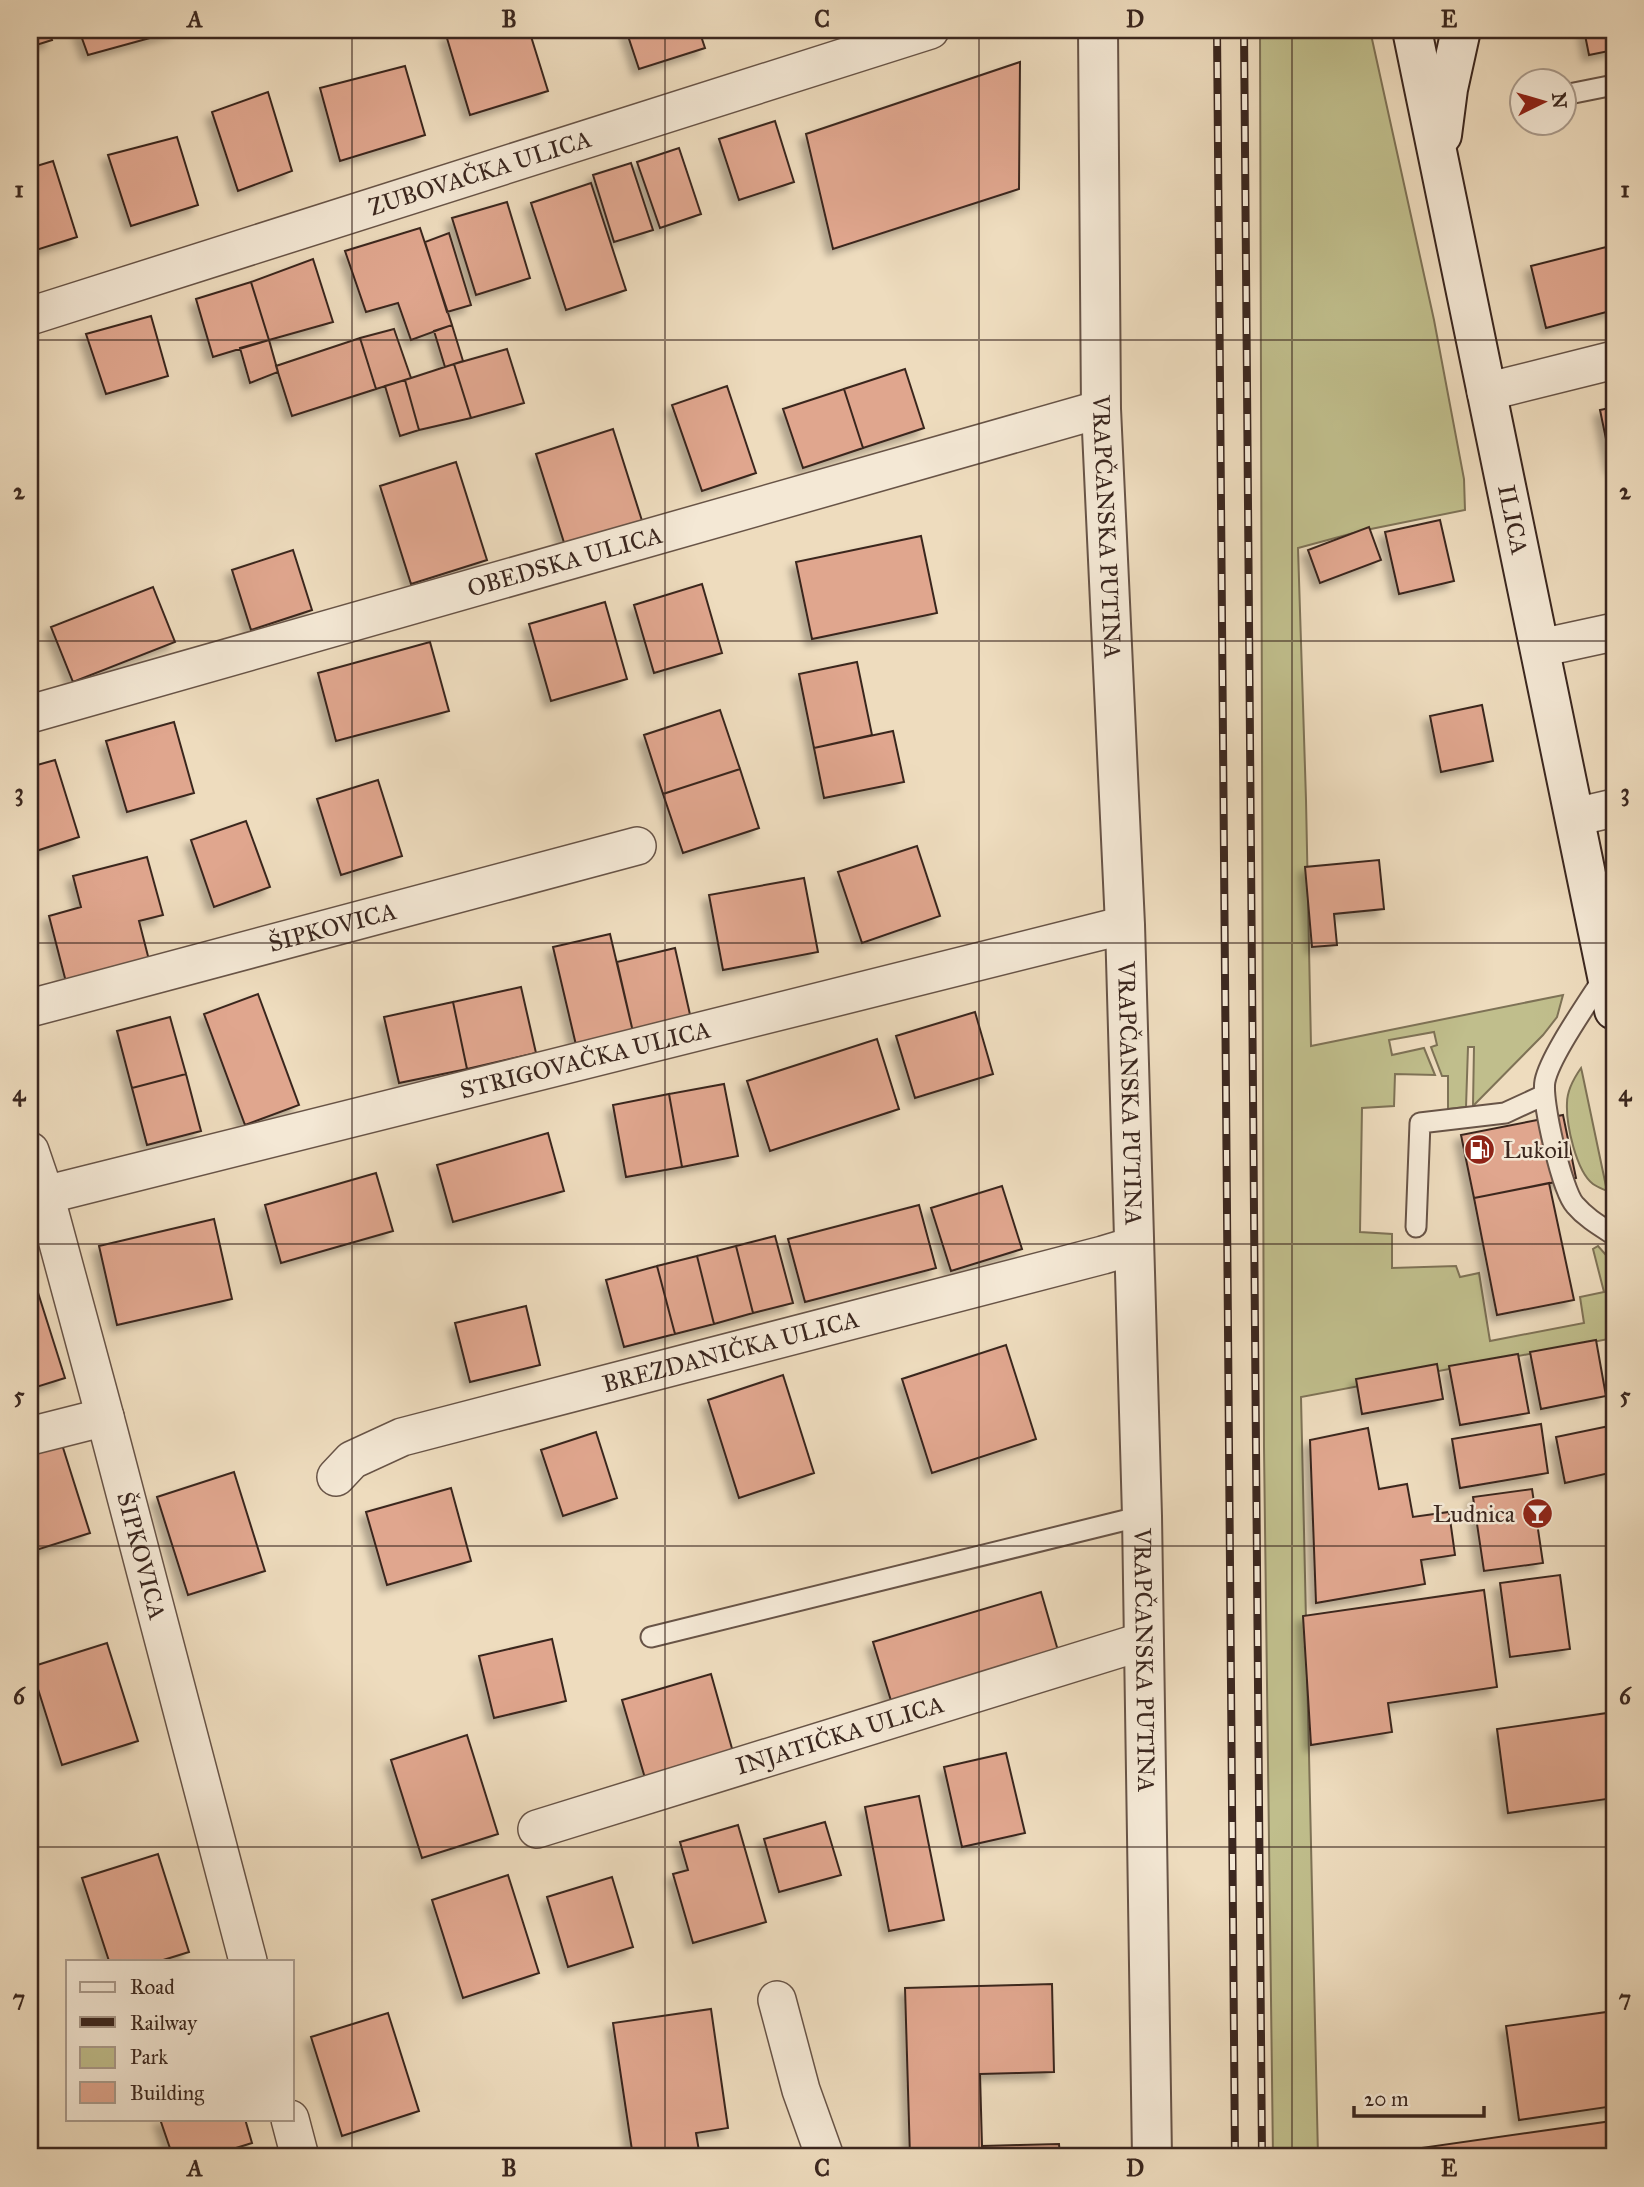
<svg xmlns="http://www.w3.org/2000/svg" width="1644" height="2187" font-family="'IM FELL Great Primer',serif">
<defs>
<filter id="shadow"><feDropShadow dx="-6" dy="6" stdDeviation="3.5" flood-color="#0004"/></filter>
</defs>
<rect width="100%" height="100%" fill="#eedcbe"/>
<filter id="stains"><feTurbulence type="fractalNoise" baseFrequency=".00286" numOctaves="4"/><feColorMatrix values="0 0 0 0 .2 0 0 0 0 .09 0 0 0 0 .02 0 0 0 .5 -.17"/></filter>
<radialGradient id="worn" r=".72"><stop offset=".6" stop-color="#630" stop-opacity="0"/><stop offset="1" stop-color="#630" stop-opacity=".3"/></radialGradient>
<path fill="#c0be8c" stroke="#7e7256" stroke-width="2" d="M 1260,30 L 1370,30 L 1434,320 L 1464,479 L 1465,510 L 1361,531 L 1298,548 L 1306,800 L 1311,1046 L 1563,995 L 1557,1017 L 1543,1035 L 1473,1106 L 1474,1047 L 1468,1047 L 1466,1107 L 1448,1109 L 1448,1076 L 1442,1076 L 1431,1047 L 1437,1045 L 1434,1032 L 1389,1040 L 1392,1055 L 1424,1048 L 1435,1075 L 1395,1074 L 1394,1106 L 1362,1108 L 1360,1232 L 1392,1234 L 1392,1268 L 1456,1266 L 1460,1277 L 1479,1273 L 1490,1341 L 1584,1323 L 1580,1297 L 1604,1292 L 1593,1249 L 1598,1246 L 1614,1264 L 1614,1338 L 1301,1397 L 1318,2157 L 1273,2157 L 1264,1447 Z
M 1581,1068 L 1582,1072 L 1607,1191 C 1603,1189 1597,1187 1593,1184 C 1576,1171 1566,1124 1567,1103 C 1567,1091 1574,1078 1581,1068 Z"/>
<path fill="#e0a68e" stroke="#3b271f" stroke-width="2" filter="url(#shadow)" d="M 30,30 L 48,30 L 52,40 L 30,47 Z
M 79,30 L 179,30 L 88,55 Z
M 462,30 L 529,30 L 548,91 L 470,115 L 446,35 Z
M 626,30 L 699,30 L 705,48 L 639,69 Z
M 1584,30 L 1614,30 L 1614,50 L 1589,55 Z
M 1020,62 L 1019,189 L 833,249 L 806,134 Z
M 405,66 L 425,135 L 340,161 L 320,88 Z
M 268,92 L 292,171 L 238,191 L 212,112 Z
M 775,121 L 794,182 L 739,200 L 719,139 Z
M 177,137 L 198,205 L 131,226 L 108,155 Z
M 679,148 L 701,214 L 660,228 L 637,162 Z
M 53,161 L 77,237 L 30,252 L 30,168 Z
M 631,163 L 653,230 L 614,242 L 593,175 Z
M 591,183 L 626,290 L 566,310 L 531,203 Z
M 507,202 L 530,278 L 476,295 L 452,218 Z
M 420,228 L 452,325 L 411,340 L 398,303 L 366,312 L 345,251 Z
M 449,233 L 471,305 L 447,312 L 425,242 Z
M 1614,245 L 1614,310 L 1546,328 L 1531,266 Z
M 313,259 L 333,322 L 269,340 L 251,282 Z
M 251,282 L 269,340 L 213,357 L 196,299 Z
M 151,316 L 168,376 L 106,394 L 86,334 Z
M 452,325 L 463,361 L 445,367 L 434,331 Z
M 394,329 L 411,378 L 376,389 L 360,338 Z
M 360,338 L 376,389 L 292,416 L 276,366 Z
M 269,340 L 278,372 L 250,383 L 240,348 Z
M 507,349 L 524,403 L 471,418 L 454,364 Z
M 454,364 L 471,418 L 419,430 L 405,380 Z
M 905,369 L 924,428 L 863,448 L 844,389 Z
M 405,380 L 419,430 L 400,436 L 385,386 Z
M 727,386 L 756,473 L 702,491 L 672,405 Z
M 844,389 L 863,448 L 803,468 L 783,409 Z
M 1614,407 L 1614,467 L 1612,468 L 1600,410 Z
M 613,429 L 644,527 L 567,552 L 536,454 Z
M 456,462 L 487,560 L 411,584 L 380,486 Z
M 1440,520 L 1454,581 L 1399,594 L 1385,532 Z
M 1369,527 L 1381,560 L 1320,583 L 1308,550 Z
M 921,536 L 937,613 L 812,639 L 796,562 Z
M 293,550 L 312,610 L 251,630 L 232,570 Z
M 702,584 L 722,653 L 654,673 L 634,605 Z
M 153,587 L 175,642 L 73,682 L 51,627 Z
M 605,602 L 627,679 L 551,701 L 529,624 Z
M 430,642 L 449,711 L 336,741 L 318,673 Z
M 857,662 L 872,735 L 814,748 L 799,674 Z
M 1482,705 L 1493,761 L 1441,772 L 1430,716 Z
M 720,710 L 740,769 L 663,794 L 644,735 Z
M 174,722 L 194,793 L 127,812 L 106,741 Z
M 893,731 L 904,782 L 824,798 L 814,748 Z
M 55,760 L 79,837 L 30,853 L 30,767 Z
M 740,769 L 759,828 L 683,853 L 663,794 Z
M 378,780 L 402,856 L 341,875 L 317,799 Z
M 246,821 L 270,887 L 214,907 L 191,840 Z
M 917,846 L 940,916 L 862,943 L 838,872 Z
M 147,857 L 163,915 L 139,921 L 149,960 L 66,982 L 49,916 L 81,907 L 73,876 Z
M 1379,860 L 1384,909 L 1334,914 L 1337,945 L 1312,947 L 1305,867 Z
M 804,878 L 818,952 L 723,970 L 709,895 Z
M 610,934 L 633,1032 L 576,1045 L 553,947 Z
M 675,948 L 691,1019 L 633,1032 L 617,962 Z
M 521,987 L 536,1053 L 467,1069 L 453,1002 Z
M 258,994 L 299,1105 L 245,1125 L 204,1014 Z
M 453,1002 L 467,1069 L 399,1083 L 384,1017 Z
M 975,1012 L 993,1074 L 915,1098 L 896,1036 Z
M 170,1017 L 186,1074 L 132,1088 L 117,1031 Z
M 877,1039 L 899,1109 L 770,1151 L 747,1081 Z
M 186,1074 L 201,1131 L 147,1145 L 132,1088 Z
M 724,1084 L 738,1156 L 682,1167 L 669,1094 Z
M 669,1094 L 682,1167 L 626,1177 L 613,1105 Z
M 1563,1115 L 1576,1178 L 1474,1198 L 1461,1135 Z
M 548,1133 L 564,1191 L 453,1222 L 437,1165 Z
M 376,1173 L 393,1231 L 281,1263 L 265,1205 Z
M 1549,1183 L 1574,1300 L 1497,1315 L 1474,1198 Z
M 1002,1186 L 1022,1249 L 951,1271 L 931,1208 Z
M 919,1205 L 936,1268 L 805,1302 L 788,1239 Z
M 214,1219 L 232,1299 L 117,1325 L 99,1246 Z
M 775,1236 L 793,1303 L 753,1313 L 736,1246 Z
M 736,1246 L 753,1313 L 714,1324 L 697,1256 Z
M 697,1256 L 714,1324 L 675,1334 L 657,1266 Z
M 657,1266 L 675,1334 L 624,1347 L 606,1280 Z
M 34,1280 L 65,1378 L 30,1389 L 30,1281 Z
M 526,1306 L 540,1365 L 470,1382 L 455,1323 Z
M 1596,1340 L 1606,1396 L 1541,1409 L 1530,1352 Z
M 1006,1345 L 1036,1439 L 932,1473 L 902,1379 Z
M 1518,1354 L 1529,1413 L 1460,1425 L 1449,1366 Z
M 1437,1364 L 1443,1399 L 1362,1414 L 1356,1379 Z
M 783,1375 L 814,1473 L 739,1498 L 708,1400 Z
M 1541,1424 L 1548,1473 L 1460,1488 L 1452,1439 Z
M 1614,1425 L 1614,1472 L 1565,1483 L 1556,1437 Z
M 1368,1428 L 1379,1489 L 1407,1484 L 1413,1517 L 1449,1512 L 1455,1555 L 1421,1560 L 1425,1584 L 1316,1603 L 1310,1440 Z
M 596,1432 L 617,1498 L 563,1516 L 541,1450 Z
M 59,1435 L 90,1533 L 30,1552 L 30,1444 Z
M 234,1472 L 265,1571 L 188,1595 L 157,1497 Z
M 451,1488 L 471,1561 L 387,1585 L 366,1512 Z
M 1532,1489 L 1543,1563 L 1484,1571 L 1473,1497 Z
M 1560,1575 L 1570,1649 L 1510,1657 L 1500,1583 Z
M 1484,1590 L 1497,1687 L 1388,1703 L 1392,1732 L 1311,1745 L 1303,1616 Z
M 1041,1592 L 1059,1654 L 892,1704 L 873,1642 Z
M 552,1639 L 566,1701 L 494,1718 L 479,1656 Z
M 107,1643 L 138,1741 L 62,1765 L 31,1667 Z
M 711,1674 L 733,1752 L 645,1778 L 622,1700 Z
M 1614,1712 L 1614,1798 L 1508,1813 L 1497,1729 Z
M 467,1735 L 498,1834 L 422,1858 L 391,1760 Z
M 1006,1753 L 1025,1833 L 962,1847 L 944,1767 Z
M 919,1796 L 944,1920 L 889,1931 L 865,1807 Z
M 825,1822 L 841,1875 L 779,1892 L 764,1839 Z
M 738,1825 L 766,1922 L 693,1943 L 673,1874 L 688,1870 L 680,1842 Z
M 158,1854 L 189,1952 L 160,1961 L 109,1961 L 82,1878 Z
M 508,1875 L 539,1973 L 463,1998 L 432,1900 Z
M 612,1877 L 633,1947 L 568,1967 L 547,1897 Z
M 1052,1984 L 1054,2072 L 980,2074 L 982,2146 L 1059,2144 L 1060,2157 L 910,2157 L 905,1988 Z
M 711,2009 L 728,2128 L 696,2133 L 700,2157 L 633,2157 L 613,2023 Z
M 1614,2011 L 1614,2106 L 1519,2120 L 1506,2026 Z
M 388,2013 L 419,2111 L 342,2136 L 311,2037 Z
M 160,2119 L 245,2119 L 252,2143 L 207,2157 L 173,2157 Z
M 1612,2121 L 1614,2157 L 1422,2157 L 1421,2148 Z"/>
<g fill="none" stroke-linecap="round" stroke-linejoin="round">
<defs>
<path id="service" d="M 1569,94 L 1614,85
M 1604,977 C 1589,1001 1550,1056 1545,1081 C 1541,1100 1562,1191 1575,1205 C 1586,1218 1600,1226 1614,1235
M 1416,1227 L 1420,1123 L 1505,1113 L 1544,1095
M 651,1637 L 1142,1516"/>
<g id="minor">
<path id="s1" d="M 30,316 L 930,30"/>
<path d="M 1486,392 L 1614,360"/>
<path d="M 1540,648 L 1614,632"/>
<path id="s2" d="M 30,714 L 1101,409"/>
<path d="M 1575,817 L 1614,808"/>
<path id="s3" d="M 30,1008 L 637,846"/>
<path id="s4" d="M 30,1151 L 45,1195 L 105,1417 L 248,1961"/>
<path id="s5" d="M 30,1196 L 45,1195 L 1125,925"/>
<path d="M 30,1436 L 105,1417"/>
<path id="s6" d="M 336,1477 L 352,1460 L 402,1437 L 1103,1255 L 1133,1246"/>
<path id="s7" d="M 537,1829 L 1144,1641"/>
<path d="M 777,2000 L 801,2090 L 825,2157"/>
<path d="M 290,2119 L 300,2157"/>
</g>
<g id="tertiary">
<path id="s8" d="M 1098,30 L 1101,409 L 1125,925 L 1142,1516 L 1152,2157"/>
</g>
<g id="secondary">
<path id="s9" d="M 1412,30 L 1614,1010"/>
<path d="M 1442,135 L 1448,89 L 1461,30"/>
</g>
</defs>
<use href="#service" stroke="#685447" stroke-width="23"/>
<use href="#minor" stroke="#685447" stroke-width="40"/>
<use href="#tertiary" stroke="#685447" stroke-width="42"/>
<use href="#secondary" stroke="#3b271f" stroke-width="42"/>
<use href="#service" stroke="#f4e8d5" stroke-width="19"/>
<use href="#minor" stroke="#f4e8d5" stroke-width="37"/>
<use href="#tertiary" stroke="#f4e8d5" stroke-width="38"/>
<use href="#secondary" stroke="#f4e8d5" stroke-width="38"/>
<defs>
<path id="rail" d="M 1217,30 L 1235,2157
M 1244,30 L 1262,2157"/>
</defs>
<use href="#rail" stroke="#3b271f" stroke-width="8"/>
<use href="#rail" stroke="#f4e8d5" stroke-width="5" stroke-dasharray="16" stroke-linecap="butt"/>
</g>
<path fill="none" stroke="#3b271f" stroke-width="2" stroke-opacity="0.55" d="M 352,30 L 352,2157M 665,30 L 665,2157M 979,30 L 979,2157M 1292,30 L 1292,2157M 30,340 L 1614,340M 30,641 L 1614,641M 30,943 L 1614,943M 30,1244 L 1614,1244M 30,1546 L 1614,1546M 30,1847 L 1614,1847"/>
<defs>
<symbol id="fuel-disc" viewBox="-11 -11 22 22"><circle r="9.5" fill="#8f2418" stroke="#f4e8d5"/><path d="M-5.5-6h7V0h2V4h1.3V-2.5L3-4.5l.8-.8L6-3V5H2.5V1h-1V6h-7ZM-4.2-4.7v3.2H.2V-4.7Z" fill="#fff"/></symbol>
<symbol id="bar-disc" viewBox="-11 -11 22 22"><circle r="9.5" fill="#8f2418" stroke="#f4e8d5"/><path d="M-6-5H6L.8 .8V4.5H3.5V6h-7V4.5H-.8V.8Z" fill="#fff"/></symbol>
</defs>
<g fill-rule="evenodd">
<use href="#fuel-disc" x="1462" y="1132" width="35" height="35"/>
<use href="#bar-disc" x="1520" y="1496" width="35" height="35"/>
</g>
<g text-anchor="middle" stroke-width="5" stroke-linejoin="round" paint-order="stroke">
<g font-size="24" fill="#3b271f" stroke="#f4e8d5">
<text dy="8" stroke="none"><textPath href="#s1" startOffset="472">ZUBOVAČKA ULICA</textPath></text>
<text dy="8" stroke="none"><textPath href="#s9" startOffset="500">ILICA</textPath></text>
<text dy="8" stroke="none"><textPath href="#s8" startOffset="497">VRAPČANSKA PUTINA</textPath></text>
<text dy="8" stroke="none"><textPath href="#s2" startOffset="556">OBEDSKA ULICA</textPath></text>
<text dy="8" stroke="none"><textPath href="#s3" startOffset="313">ŠIPKOVICA</textPath></text>
<text dy="8" stroke="none"><textPath href="#s5" startOffset="572">STRIGOVAČKA ULICA</textPath></text>
<text dy="8" stroke="none"><textPath href="#s8" startOffset="1064">VRAPČANSKA PUTINA</textPath></text>
<text dy="8" stroke="none"><textPath href="#s6" startOffset="418">BREZDANIČKA ULICA</textPath></text>
<text dy="8" stroke="none"><textPath href="#s4" startOffset="420">ŠIPKOVICA</textPath></text>
<text dy="8" stroke="none"><textPath href="#s8" startOffset="1631">VRAPČANSKA PUTINA</textPath></text>
<text dy="8" stroke="none"><textPath href="#s7" startOffset="317">INJATIČKA ULICA</textPath></text>
</g>
<g font-size="24" fill="#3b271f" stroke="#f4e8d5" text-anchor="start">
<text x="1503" y="1158">Lukoil</text>
<text x="1515" y="1522" text-anchor="end">Ludnica</text>
</g>
</g>
<rect width="1644" height="2187" fill="none" stroke="#eedcbe" stroke-width="77"/>
<rect x="66" y="1960" width="228" height="161" fill="#f4e8d5" stroke="#aa9b8c" stroke-width="2"/>
<rect x="80" y="1982" width="35" height="10" fill="#f4e8d5" stroke="#aa9b8c" stroke-width="2"/>
<text x="130" y="1994" font-size="21" fill="#3b271f">Road</text>
<rect x="80" y="2017" width="35" height="10" fill="#3b271f" stroke="#aa9b8c" stroke-width="2"/>
<text x="130" y="2030" font-size="21" fill="#3b271f">Railway</text>
<rect x="80" y="2047" width="35" height="21" fill="#c0be8c" stroke="#aa9b8c" stroke-width="2"/>
<text x="130" y="2064" font-size="21" fill="#3b271f">Park</text>
<rect x="80" y="2082" width="35" height="21" fill="#e0a68e" stroke="#aa9b8c" stroke-width="2"/>
<text x="130" y="2100" font-size="21" fill="#3b271f">Building</text>
<g transform="translate(1543 102) rotate(85)"><circle r="33" fill="#f4e8d5" stroke="#aa9b8c" stroke-width="2"/>
<path d="M0-5L12 26L0 18L-12 26Z" fill="#8f2418"/>
<text y="-10" font-size="19" font-weight="bold" text-anchor="middle" fill="#3b271f">N</text>
</g>
<path d="M1354 2106v10h130v-10" fill="none" stroke="#3b271f" stroke-width="3.5"/>
<text x="1364" y="2106" font-size="21" fill="#3b271f" stroke="#f4e8d5" stroke-width="5" paint-order="stroke">20 m</text>
<rect x="38" y="38" width="1568" height="2110" fill="none" stroke="#3b271f" stroke-width="2.5"/>
<g font-size="23" text-anchor="middle" font-weight="bold" fill="#3b271f">
<text x="195" y="27">A</text>
<text x="509" y="27">B</text>
<text x="822" y="27">C</text>
<text x="1135" y="27">D</text>
<text x="1449" y="27">E</text>
<text x="19" y="197">1</text>
<text x="1625" y="197">1</text>
<text x="19" y="499">2</text>
<text x="1625" y="499">2</text>
<text x="19" y="800">3</text>
<text x="1625" y="800">3</text>
<text x="19" y="1101">4</text>
<text x="1625" y="1101">4</text>
<text x="19" y="1403">5</text>
<text x="1625" y="1403">5</text>
<text x="19" y="1704">6</text>
<text x="1625" y="1704">6</text>
<text x="19" y="2006">7</text>
<text x="1625" y="2006">7</text>
<text x="195" y="2176">A</text>
<text x="509" y="2176">B</text>
<text x="822" y="2176">C</text>
<text x="1135" y="2176">D</text>
<text x="1449" y="2176">E</text>
</g>
<rect width="100%" height="100%" filter="url(#stains)"/>
<rect width="100%" height="100%" fill="url(#worn)"/>
</svg>
